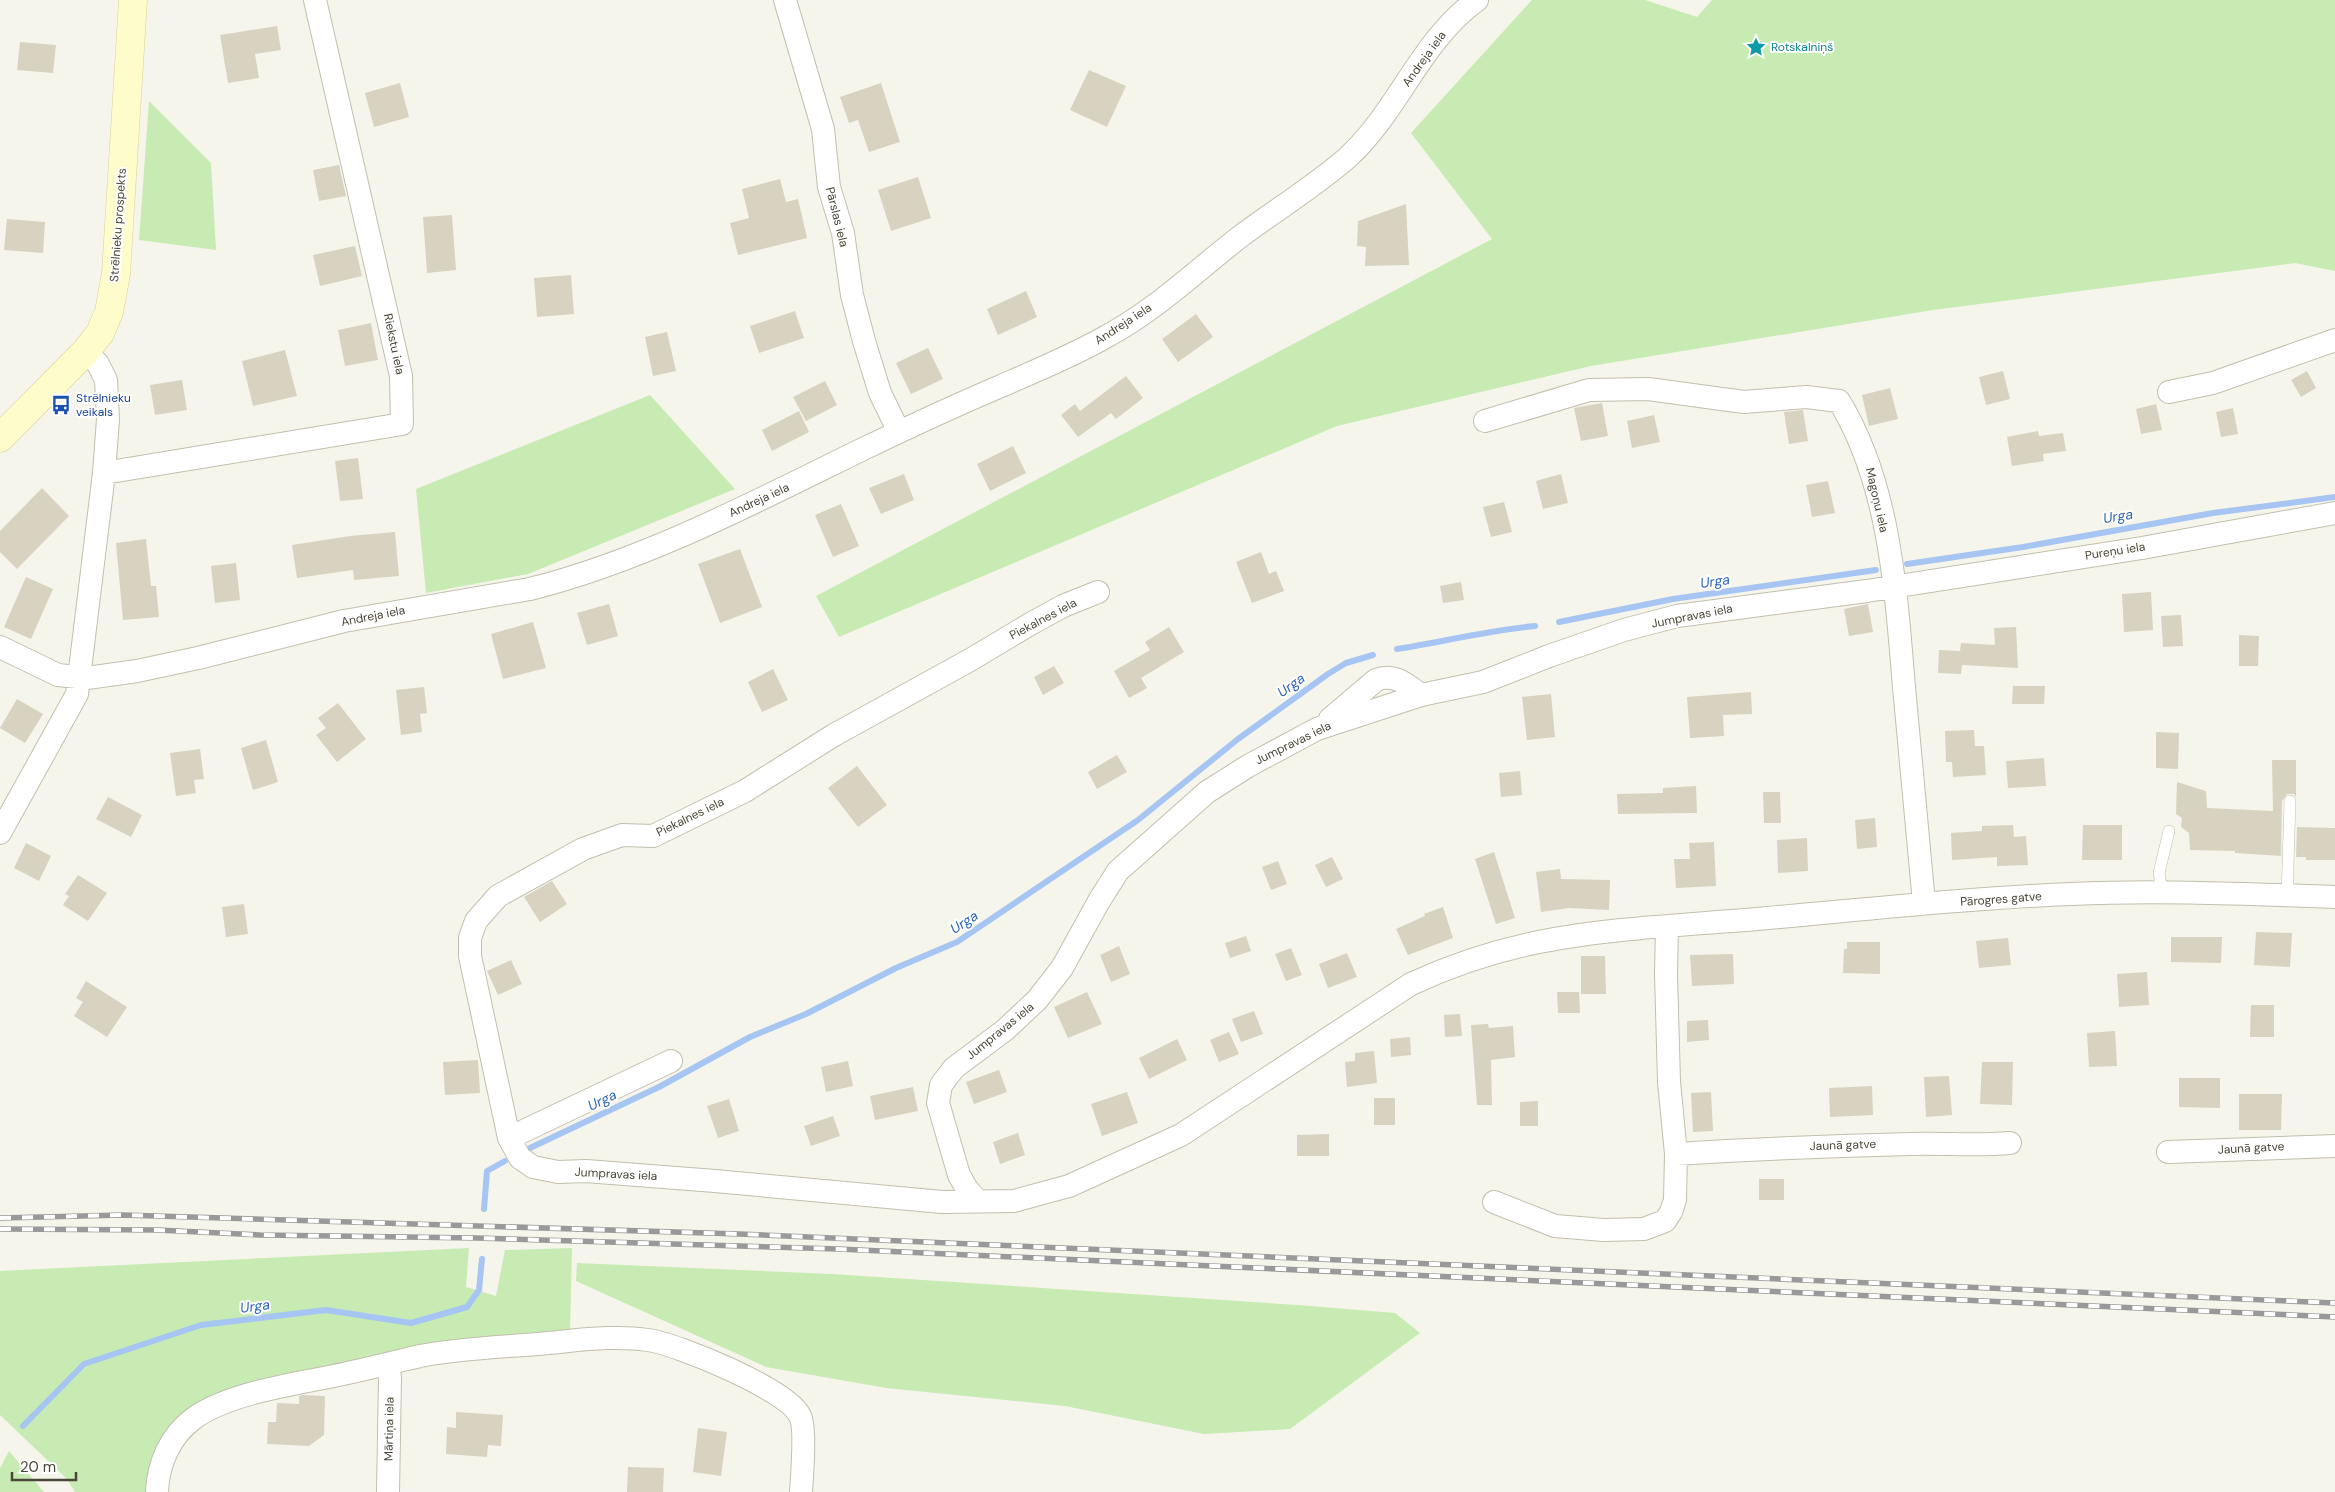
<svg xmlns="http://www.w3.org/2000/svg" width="2335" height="1492" font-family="'DM Sans',sans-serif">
<rect width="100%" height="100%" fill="#f6f5eb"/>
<path fill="#c7ebb3" d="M 1532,0 L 1645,0 L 1697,17 L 1712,0 L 2335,0 L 2335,271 L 2295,263 L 1933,310 L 1591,366 L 1337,426 L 839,637 L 816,596 L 1492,239 L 1411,133 Z
M 149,101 L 211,163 L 216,250 L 139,240 Z
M 650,395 L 735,489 L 528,574 L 426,593 L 416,489 Z
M 469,1248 L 466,1287 L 496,1296 L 505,1250 L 572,1248 L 570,1334 L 415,1347 L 208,1397 L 163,1438 L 147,1492 L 75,1492 L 67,1479 L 0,1415 L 0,1271 Z
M 577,1263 L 832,1274 L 1298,1305 L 1395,1313 L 1420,1333 L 1290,1429 L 1204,1434 L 1065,1406 L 886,1388 L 766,1367 L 576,1281 Z
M 9,1451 L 44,1492 L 0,1492 L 0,1468 Z"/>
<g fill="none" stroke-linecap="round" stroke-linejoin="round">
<path stroke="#a7c5f3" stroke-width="6" d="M 1907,564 L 2023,547 L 2213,513 L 2335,497
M 1559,622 L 1673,599 L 1876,570
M 1397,649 C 1443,642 1488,630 1535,626
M 530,1148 L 659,1087 L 750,1037 L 806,1014 L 896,968 L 957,942 L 1138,820 L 1238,739 L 1328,674 L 1346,663 L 1373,655
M 484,1209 L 487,1171 L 505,1161
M 23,1426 L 84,1364 L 201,1325 L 326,1310 L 411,1323 L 467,1307 L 479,1290 L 482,1259"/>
</g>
<path fill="#d8d3c0" d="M 277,26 L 281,50 L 255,54 L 259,78 L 228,83 L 220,35 Z
M 20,42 L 56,45 L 53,73 L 17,70 Z
M 1089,70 L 1126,86 L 1107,127 L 1070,110 Z
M 400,83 L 409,117 L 374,127 L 365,93 Z
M 881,83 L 900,142 L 869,152 L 858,120 L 849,123 L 840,97 Z
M 339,165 L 346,196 L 319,201 L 313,170 Z
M 918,177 L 931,218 L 891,231 L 878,190 Z
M 780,179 L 786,202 L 798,199 L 807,238 L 738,255 L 730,223 L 749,218 L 742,189 Z
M 1406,204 L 1409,265 L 1365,266 L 1366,247 L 1357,246 L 1358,221 Z
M 452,215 L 456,270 L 427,273 L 423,217 Z
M 7,219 L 45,222 L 43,253 L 4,250 Z
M 355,246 L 362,276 L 320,286 L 313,255 Z
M 571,275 L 574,314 L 537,317 L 534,278 Z
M 1026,291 L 1037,317 L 998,335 L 987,309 Z
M 795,311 L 804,338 L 759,353 L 750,326 Z
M 1196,314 L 1213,337 L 1178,362 L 1162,339 Z
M 371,323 L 378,360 L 345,366 L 338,330 Z
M 667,332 L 676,371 L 653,376 L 645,337 Z
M 928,348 L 943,379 L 911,394 L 896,363 Z
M 285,350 L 297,396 L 253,406 L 242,361 Z
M 2003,371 L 2010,399 L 1986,405 L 1979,377 Z
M 2307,371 L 2316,388 L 2301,397 L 2291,380 Z
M 1126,376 L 1143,398 L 1116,419 L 1111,413 L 1078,437 L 1061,415 L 1075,404 L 1080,411 Z
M 182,380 L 187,410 L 155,415 L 150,385 Z
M 825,381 L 837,405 L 806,421 L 793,397 Z
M 1890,388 L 1898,419 L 1869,426 L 1862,395 Z
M 1602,403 L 1608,436 L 1581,441 L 1574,408 Z
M 2156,404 L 2162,430 L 2141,434 L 2136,409 Z
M 2233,408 L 2238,434 L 2221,437 L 2216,412 Z
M 1803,410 L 1808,441 L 1789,444 L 1784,412 Z
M 799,411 L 809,432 L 772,451 L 762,430 Z
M 1654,415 L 1660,442 L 1632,448 L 1627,421 Z
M 2038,431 L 2039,436 L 2063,433 L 2066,451 L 2043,454 L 2044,461 L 2012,466 L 2007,437 Z
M 1013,446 L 1026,473 L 990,491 L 977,464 Z
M 358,458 L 363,499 L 340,501 L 335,461 Z
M 904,474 L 914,500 L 881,514 L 869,488 Z
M 1561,474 L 1568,503 L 1543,509 L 1536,481 Z
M 1828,481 L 1835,513 L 1812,517 L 1806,485 Z
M 42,488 L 69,516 L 17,569 L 0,552 L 0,531 Z
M 1504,502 L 1512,532 L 1491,537 L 1483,507 Z
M 841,504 L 859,546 L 833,557 L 815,515 Z
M 395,532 L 399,576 L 354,580 L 353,570 L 297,578 L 292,545 L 350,536 Z
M 146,539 L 151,586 L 156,586 L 159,617 L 123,620 L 116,543 Z
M 740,549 L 762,607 L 720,623 L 698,564 Z
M 1261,552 L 1269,574 L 1276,571 L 1284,591 L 1252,603 L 1236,562 Z
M 236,563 L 240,600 L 215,603 L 211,566 Z
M 26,577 L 53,589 L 31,639 L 4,627 Z
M 1461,582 L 1464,600 L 1443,603 L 1440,586 Z
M 2151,592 L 2153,630 L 2124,632 L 2122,594 Z
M 609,604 L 618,636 L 587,645 L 577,613 Z
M 1868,604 L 1873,632 L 1849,636 L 1844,609 Z
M 2181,615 L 2183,646 L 2163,647 L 2161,616 Z
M 533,622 L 546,668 L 503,679 L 491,634 Z
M 1169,627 L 1184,652 L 1141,678 L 1147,688 L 1129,698 L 1114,671 L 1150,650 L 1145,642 Z
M 2016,627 L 2018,668 L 1962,665 L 1961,674 L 1938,673 L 1939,650 L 1960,651 L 1961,643 L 1995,645 L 1994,628 Z
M 2239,635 L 2259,636 L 2258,666 L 2239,666 Z
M 1054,666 L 1064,683 L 1043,695 L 1034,677 Z
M 773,669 L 788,700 L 762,712 L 748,682 Z
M 2013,686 L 2045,686 L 2044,704 L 2012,704 Z
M 424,687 L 427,713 L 420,714 L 422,732 L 401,735 L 396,690 Z
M 1751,692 L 1752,714 L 1723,715 L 1724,736 L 1690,738 L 1687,697 Z
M 1551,694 L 1555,737 L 1527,740 L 1522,697 Z
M 17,699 L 43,714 L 25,743 L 0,728 Z
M 338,703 L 366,739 L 337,762 L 316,735 L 326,728 L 318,718 Z
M 1974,730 L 1975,746 L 1984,746 L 1986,775 L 1953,777 L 1952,762 L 1946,762 L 1945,731 Z
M 2156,732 L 2179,733 L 2178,769 L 2156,768 Z
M 266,740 L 278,782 L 253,790 L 241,748 Z
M 200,749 L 204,779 L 194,780 L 196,793 L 176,796 L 170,753 Z
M 1117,755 L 1127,772 L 1097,789 L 1088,772 Z
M 2044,758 L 2046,786 L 2008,788 L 2006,761 Z
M 2272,760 L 2296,760 L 2296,797 L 2294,794 L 2287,794 L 2282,801 L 2281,856 L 2235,853 L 2235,851 L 2190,850 L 2189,833 L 2181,827 L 2182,818 L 2176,814 L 2177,782 L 2206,791 L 2207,808 L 2273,811 Z
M 857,766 L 887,805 L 858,827 L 828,788 Z
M 1520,771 L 1522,795 L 1501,797 L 1499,773 Z
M 1696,786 L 1697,813 L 1618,814 L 1617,794 L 1663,793 L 1663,788 Z
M 1763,792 L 1780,792 L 1781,823 L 1764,823 Z
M 108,797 L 142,815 L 131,837 L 96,819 Z
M 1875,818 L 1877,847 L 1857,849 L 1855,820 Z
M 2013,825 L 2014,837 L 2026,836 L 2028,865 L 1997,866 L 1997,857 L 1952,860 L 1951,833 L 1982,831 L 1982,826 Z
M 2083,825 L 2122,825 L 2122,860 L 2082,860 Z
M 2297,827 L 2335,828 L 2335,860 L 2306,860 L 2306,857 L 2296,857 Z
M 1807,838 L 1808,871 L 1778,873 L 1777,840 Z
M 1714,842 L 1716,886 L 1676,888 L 1674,859 L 1690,859 L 1689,843 Z
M 26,843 L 51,856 L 39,881 L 14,868 Z
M 1494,852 L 1515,918 L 1496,924 L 1475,859 Z
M 1332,857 L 1343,879 L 1326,887 L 1315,865 Z
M 1278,861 L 1287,884 L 1271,890 L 1262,867 Z
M 1560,869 L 1561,879 L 1610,880 L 1609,910 L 1569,908 L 1541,912 L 1536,872 Z
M 78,875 L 107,893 L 88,921 L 63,905 L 69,896 L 65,894 Z
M 552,881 L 567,904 L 540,922 L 524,897 Z
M 244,904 L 248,934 L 226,937 L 222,907 Z
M 1443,907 L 1453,938 L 1408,955 L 1396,929 L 1425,916 L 1424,914 Z
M 2256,932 L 2292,933 L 2290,967 L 2254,965 Z
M 1246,936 L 1251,951 L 1230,958 L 1225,943 Z
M 2171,937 L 2222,937 L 2221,963 L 2171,962 Z
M 2008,938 L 2011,965 L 1979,968 L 1976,941 Z
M 1847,942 L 1880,942 L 1880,974 L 1843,973 L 1844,949 L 1847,949 Z
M 1119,946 L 1130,974 L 1111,982 L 1100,955 Z
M 1291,948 L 1302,975 L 1286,981 L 1275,954 Z
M 1347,953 L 1357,977 L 1328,988 L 1319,964 Z
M 1733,954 L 1734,984 L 1692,986 L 1690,955 Z
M 1581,956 L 1605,956 L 1606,994 L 1581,994 Z
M 511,960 L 522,984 L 498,995 L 487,971 Z
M 2147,972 L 2149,1005 L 2119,1007 L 2117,974 Z
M 86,981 L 127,1007 L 107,1037 L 74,1016 L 83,1002 L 76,998 Z
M 1087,992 L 1102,1024 L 1068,1038 L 1054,1007 Z
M 1557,992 L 1579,992 L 1580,1013 L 1558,1013 Z
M 2251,1005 L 2274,1005 L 2274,1037 L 2250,1037 Z
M 1254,1011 L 1263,1034 L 1241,1042 L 1232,1019 Z
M 1460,1014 L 1462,1036 L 1445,1037 L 1444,1015 Z
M 1708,1020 L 1709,1040 L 1687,1042 L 1687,1021 Z
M 1488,1024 L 1489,1028 L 1513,1026 L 1515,1057 L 1491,1060 L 1492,1105 L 1477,1105 L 1471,1025 Z
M 2115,1031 L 2117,1066 L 2089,1067 L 2087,1033 Z
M 1229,1032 L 1239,1054 L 1219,1062 L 1210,1040 Z
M 1410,1037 L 1411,1055 L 1391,1057 L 1390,1039 Z
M 1177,1039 L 1187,1060 L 1149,1079 L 1139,1058 Z
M 1374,1051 L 1377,1083 L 1347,1087 L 1345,1062 L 1355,1061 L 1355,1053 Z
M 478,1060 L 480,1093 L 445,1095 L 443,1062 Z
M 848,1061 L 853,1086 L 826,1092 L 821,1067 Z
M 1982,1062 L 2013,1062 L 2012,1105 L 1980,1104 Z
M 999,1070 L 1007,1092 L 974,1104 L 966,1082 Z
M 1949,1076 L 1952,1115 L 1926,1117 L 1924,1077 Z
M 2179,1078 L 2220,1078 L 2220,1108 L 2179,1107 Z
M 1872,1086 L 1873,1115 L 1830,1117 L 1829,1088 Z
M 913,1087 L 918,1111 L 875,1120 L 870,1096 Z
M 1127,1092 L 1138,1123 L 1102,1136 L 1091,1104 Z
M 1711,1092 L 1713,1131 L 1693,1132 L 1691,1093 Z
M 2239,1094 L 2282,1094 L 2281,1130 L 2239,1130 Z
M 1374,1098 L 1395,1098 L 1395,1125 L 1374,1125 Z
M 729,1099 L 739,1131 L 718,1138 L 707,1106 Z
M 1538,1101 L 1538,1126 L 1520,1126 L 1520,1102 Z
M 833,1116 L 840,1136 L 811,1146 L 804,1126 Z
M 1018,1133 L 1025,1155 L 1000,1164 L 993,1142 Z
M 1329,1134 L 1329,1156 L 1297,1156 L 1297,1135 Z
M 1759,1179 L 1784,1179 L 1784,1200 L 1759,1200 Z
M 302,1395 L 325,1396 L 324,1435 L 309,1446 L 267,1444 L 268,1422 L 276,1422 L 277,1403 L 299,1404 L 299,1396 Z
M 456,1412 L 503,1415 L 501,1446 L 488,1445 L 487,1457 L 446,1454 L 447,1427 L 456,1428 Z
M 698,1428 L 727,1432 L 721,1476 L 693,1472 Z
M 628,1467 L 664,1468 L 663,1492 L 627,1492 Z"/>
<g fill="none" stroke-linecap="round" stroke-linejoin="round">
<defs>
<path id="lane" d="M 2162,892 L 2159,873 L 2169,831
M 2287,896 L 2290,801"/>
<path id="street" d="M 785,0 L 823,129 L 829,187 L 843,233 L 852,295 L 864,341 L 880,393 L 899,432
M 2169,392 L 2213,383 L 2335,340
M 1485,421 L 1589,390 L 1648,389 L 1744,402 L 1806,397 L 1839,401 C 1890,484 1896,592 1904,687 C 1911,759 1917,831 1924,903
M 104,473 L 402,424 L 401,376 L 315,0
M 1098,592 L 1063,606 L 1032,623 L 970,660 L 834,735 L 745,791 L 653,836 L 622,835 L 583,849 L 498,896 L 476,921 L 470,938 L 470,956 L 509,1138 L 520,1158 L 526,1162 L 533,1167 L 558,1172 L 586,1171 L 715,1181 L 942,1202 L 1014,1201 L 1069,1186 L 1181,1135 L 1411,984 C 1452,965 1494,951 1539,942 C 1614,927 1692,925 1768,918 C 1869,909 1971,898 2072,894 C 2160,890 2248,894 2335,897
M 0,647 L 58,675 L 87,678 L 137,671 L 198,658 L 344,621 L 530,589 C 643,561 757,501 861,450 C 907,428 954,406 1001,386 C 1038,370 1074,355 1109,335 C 1157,309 1198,269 1241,236 C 1276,210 1315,186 1347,158 C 1398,112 1420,41 1477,0
M 1330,719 L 1376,680 C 1395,673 1406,684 1421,695
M 0,833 L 77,694 L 104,473 L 108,419 L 106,380 L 98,364 L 86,351
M 509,1138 L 671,1061
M 2168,1152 L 2335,1146
M 1676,1154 C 1754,1149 1833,1146 1911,1144 C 1944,1143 1977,1146 2010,1143
M 978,1201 L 967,1189 L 959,1175 L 938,1103 L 941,1085 L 954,1068 L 1005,1030 L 1037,1000 L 1062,968 L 1099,901 L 1118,871 L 1207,792 L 1248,766 L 1317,729 L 1421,695 L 1483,682 L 1549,656 L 1624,630 L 1677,616 L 1867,591 L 2142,548 L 2335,513
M 1494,1202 L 1555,1226 L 1604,1230 L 1644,1229 L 1665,1221 L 1671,1212 L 1675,1200 L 1676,1154 L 1669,1082 L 1666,974 L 1667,927
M 157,1492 C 158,1464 170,1436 193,1419 C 226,1394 293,1384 334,1376 C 363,1370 391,1363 420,1356 C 461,1348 506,1347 548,1343 C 581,1340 615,1335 648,1340 C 677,1344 789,1390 800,1416 C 806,1427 802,1477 801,1492
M 388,1492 L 390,1378 L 388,1365"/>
<path id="secondary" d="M 0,438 L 86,351 L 100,333 L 109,312 L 116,274 L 133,0"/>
</defs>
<use href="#lane" stroke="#c2bfad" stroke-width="12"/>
<use href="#street" stroke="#c2bfad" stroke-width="24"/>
<use href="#secondary" stroke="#d7d29a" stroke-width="29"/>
<use href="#lane" stroke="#fff" stroke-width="11"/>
<use href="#street" stroke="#fff" stroke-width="22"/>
<use href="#secondary" stroke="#fffccc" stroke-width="28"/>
<defs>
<path id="rail" d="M 0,1218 L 123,1215 L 739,1234 L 2335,1303
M 0,1229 L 157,1230 L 260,1235 L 477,1238 L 838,1249 L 2335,1317"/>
</defs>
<use href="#rail" stroke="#999" stroke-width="5.5"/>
<use href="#rail" stroke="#fff" stroke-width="4" stroke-dasharray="11" stroke-linecap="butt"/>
</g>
<defs>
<symbol id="sight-bare" viewBox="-9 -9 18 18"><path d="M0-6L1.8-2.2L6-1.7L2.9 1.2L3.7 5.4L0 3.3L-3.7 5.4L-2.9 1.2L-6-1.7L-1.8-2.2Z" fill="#0f9aa8" stroke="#fff" stroke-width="2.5" paint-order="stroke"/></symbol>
<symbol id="bus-bare" viewBox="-9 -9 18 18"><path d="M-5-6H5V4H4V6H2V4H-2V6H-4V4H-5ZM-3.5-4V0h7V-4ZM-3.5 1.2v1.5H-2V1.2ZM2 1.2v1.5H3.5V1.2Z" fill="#1a4fb4" stroke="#fff" stroke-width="2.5" paint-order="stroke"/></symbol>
</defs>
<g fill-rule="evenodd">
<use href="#sight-bare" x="1742" y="33" width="28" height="28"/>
<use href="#bus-bare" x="47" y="391" width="28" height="28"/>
</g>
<g text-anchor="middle" stroke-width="4" stroke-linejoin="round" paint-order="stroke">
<g font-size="12" fill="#0d838f" stroke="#fff" text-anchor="start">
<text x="1771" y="51">Rotskalniņš</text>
</g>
<g font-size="12" fill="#4b4738" stroke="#fff">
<text transform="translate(1424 59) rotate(-54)" y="4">Andreja iela</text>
<text transform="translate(837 217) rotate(76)" y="4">Pārslas iela</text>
<text transform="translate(118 225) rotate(-86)" y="4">Strēlnieku prospekts</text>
<text transform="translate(1123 324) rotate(-33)" y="4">Andreja iela</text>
<text transform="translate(394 344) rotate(78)" y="4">Riekstu iela</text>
<text transform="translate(759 500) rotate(-25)" y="4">Andreja iela</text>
<text transform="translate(1877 500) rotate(77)" y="4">Magoņu iela</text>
<text transform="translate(2115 551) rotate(-9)" y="4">Pureņu iela</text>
<text transform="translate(373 616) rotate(-11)" y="4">Andreja iela</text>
<text transform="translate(1692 616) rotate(-11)" y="4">Jumpravas iela</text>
<text transform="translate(1043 619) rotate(-28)" y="4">Piekalnes iela</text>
<text transform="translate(1293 743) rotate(-26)" y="4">Jumpravas iela</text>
<text transform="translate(690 817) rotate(-26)" y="4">Piekalnes iela</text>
<text transform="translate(2001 899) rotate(-4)" y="4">Pārogres gatve</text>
<text transform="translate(1000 1031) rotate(-39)" y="4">Jumpravas iela</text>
<text transform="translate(1843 1145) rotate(-2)" y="4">Jaunā gatve</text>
<text transform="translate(2251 1148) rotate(-3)" y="4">Jaunā gatve</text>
<text transform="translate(616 1174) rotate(3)" y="4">Jumpravas iela</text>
<text transform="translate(389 1429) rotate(-89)" y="4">Mārtiņa iela</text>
</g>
<g font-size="12" fill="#164399" stroke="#fff" text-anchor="start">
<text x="76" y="402">Strēlnieku<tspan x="76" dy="14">veikals</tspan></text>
</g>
<g font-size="14" font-style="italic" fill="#2d64bb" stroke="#fff">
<text transform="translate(2118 516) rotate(-9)" y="5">Urga</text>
<text transform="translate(1715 581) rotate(-8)" y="5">Urga</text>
<text transform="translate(1291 685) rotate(-36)" y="5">Urga</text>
<text transform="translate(964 922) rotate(-33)" y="5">Urga</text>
<text transform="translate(602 1100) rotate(-26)" y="5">Urga</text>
<text transform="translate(255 1306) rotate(-7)" y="5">Urga</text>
</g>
</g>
<path d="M12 1472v8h64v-8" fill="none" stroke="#4b4738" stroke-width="2.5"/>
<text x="20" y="1472" font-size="15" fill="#4b4738" stroke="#ffffff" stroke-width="4" paint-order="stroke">20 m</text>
</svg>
